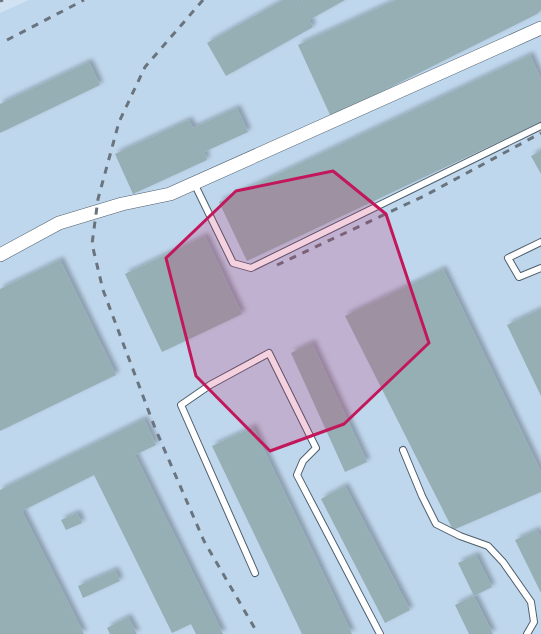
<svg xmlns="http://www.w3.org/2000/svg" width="541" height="634" font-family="'Work Sans',sans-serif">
<defs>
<filter id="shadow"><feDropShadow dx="3.5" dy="-3.5" stdDeviation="2" flood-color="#0004"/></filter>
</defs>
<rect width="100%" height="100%" fill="#d1e3f3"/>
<path fill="#bfd7ed" d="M 29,0 L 541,0 L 541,634 L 0,634 L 0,13 Z"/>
<path fill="#95afb4" filter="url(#shadow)" d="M 283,0 L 298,0 L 299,2 L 303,0 L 345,0 L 309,20 L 313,27 L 226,76 L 207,43 Z
M 396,0 L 541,0 L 541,10 L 537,14 L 331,117 L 298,45 Z
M 530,55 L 541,79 L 541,122 L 247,261 L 219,202 Z
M 89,62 L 100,85 L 0,133 L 0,104 Z
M 237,108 L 248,132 L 204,152 L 207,160 L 133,194 L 115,154 L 189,120 L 193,128 Z
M 541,151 L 541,174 L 531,156 Z
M 205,236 L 242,314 L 162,352 L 125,274 Z
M 60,260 L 116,375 L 0,431 L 0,289 Z
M 443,269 L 541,472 L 541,492 L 453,530 L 345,316 Z
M 541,309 L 541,396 L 507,325 Z
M 312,343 L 367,462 L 345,472 L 291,353 Z
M 144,419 L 156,445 L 135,455 L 223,634 L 196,634 L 191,624 L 172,633 L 94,475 L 22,511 L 84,634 L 0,634 L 0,490 Z
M 253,427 L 320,567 L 352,634 L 302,634 L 212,446 Z
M 345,486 L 410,610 L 385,623 L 321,499 Z
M 77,513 L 82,523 L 66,530 L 61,520 Z
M 537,530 L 541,539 L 541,593 L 515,540 Z
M 476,555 L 492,587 L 474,596 L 493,634 L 469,634 L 455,605 L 474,596 L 458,563 Z
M 115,570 L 120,581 L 83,598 L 78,586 Z
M 128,617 L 137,634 L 110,634 L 107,628 Z"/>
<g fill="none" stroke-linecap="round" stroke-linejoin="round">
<defs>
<path id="lane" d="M 194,183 L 233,263 L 251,268 L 541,126
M 541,242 L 508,258 L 519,277 L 541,268
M 403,450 L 422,496 L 436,524 L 460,536 L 488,546 L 503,562 L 531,602 L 534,622 L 527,634
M 255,573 L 181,405 L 210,385 L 269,353 L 316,448 L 303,461 L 297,475 L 380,634"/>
<path id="street" d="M 0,255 L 59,223 L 122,204 L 170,194 L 541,28"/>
</defs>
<use href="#lane" stroke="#4e5e6c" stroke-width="8"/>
<use href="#street" stroke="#4e5e6c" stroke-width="14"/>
<use href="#lane" stroke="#fff" stroke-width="6"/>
<use href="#street" stroke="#fff" stroke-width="13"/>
<path stroke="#69747e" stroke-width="3" stroke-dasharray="7 7" stroke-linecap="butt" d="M 203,0 L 145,67 L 119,122 L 98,199 L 92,244 L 103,290 L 155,428 L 204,541 L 258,634
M 0,1 L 3,0
M 7,40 L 84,0
M 277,265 L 426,195 L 541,133"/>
</g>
<path fill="#c2185b" fill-opacity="0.2" stroke="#c2185b" stroke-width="3" stroke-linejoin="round" d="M 333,171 L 386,214 L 429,343 L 344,424 L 270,451 L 196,376 L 166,258 L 236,191 Z"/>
</svg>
